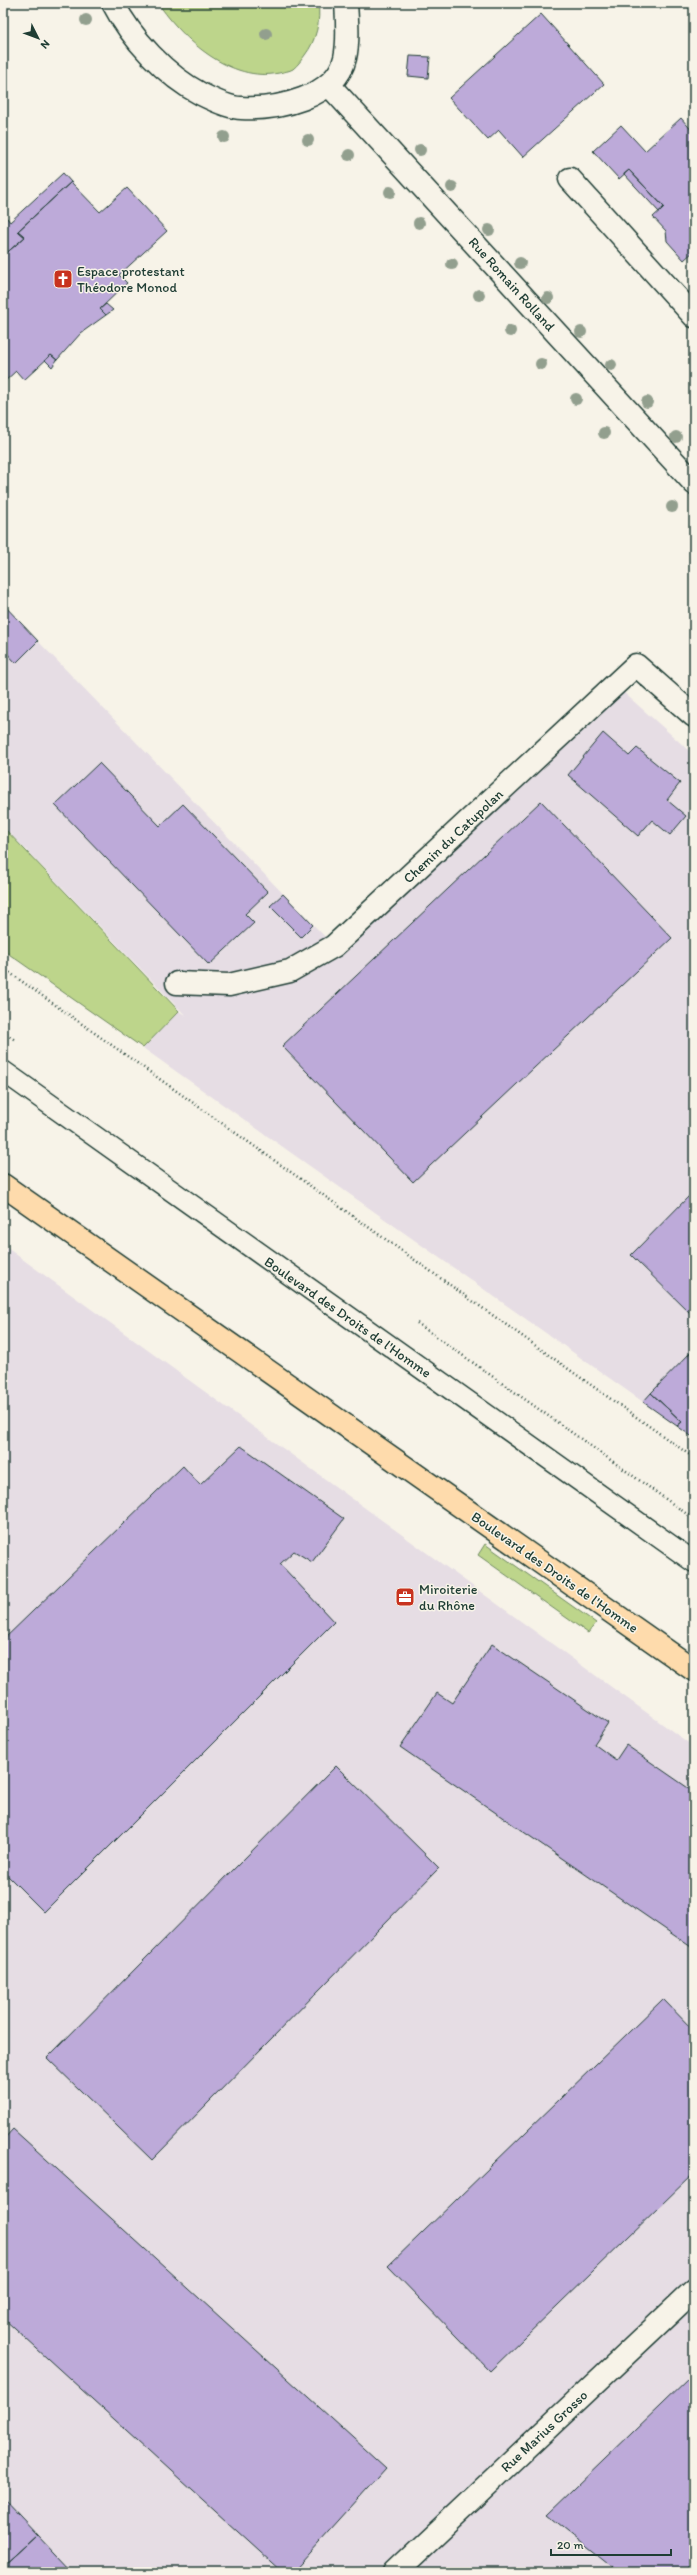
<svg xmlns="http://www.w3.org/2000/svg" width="697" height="2575" font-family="Itim,sans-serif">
<rect width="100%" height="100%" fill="#f7f3e8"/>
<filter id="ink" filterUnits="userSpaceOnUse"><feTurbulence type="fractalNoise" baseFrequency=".025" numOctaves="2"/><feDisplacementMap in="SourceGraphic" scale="8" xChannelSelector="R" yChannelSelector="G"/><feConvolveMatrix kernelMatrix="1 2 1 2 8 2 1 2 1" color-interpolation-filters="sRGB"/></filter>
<g filter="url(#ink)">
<path fill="#e6dde4" d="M 3,605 L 334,946 L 622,691 L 694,755 L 694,1438 L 143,1048 L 179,1011 L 186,1016 L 3,826 Z
M 3,1245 L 694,1747 L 694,2572 L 3,2572 Z"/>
<path fill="#bdd58b" stroke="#6e8960" d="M 158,3 L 318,3 C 321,20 316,41 305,55 C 302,59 298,65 293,69 C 290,71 283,72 279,73 C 231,83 183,40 158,3 Z
M 3,827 L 179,1011 L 143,1048 L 3,950 Z
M 485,1544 L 596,1623 L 588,1633 L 478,1555 Z"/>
<path fill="#bdaad9" stroke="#1f3d34" d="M 541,14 L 604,84 L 523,157 L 499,130 L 488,140 L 449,98 Z
M 410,56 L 430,57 L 428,78 L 408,76 Z
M 681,118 L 694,133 L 694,251 L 684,260 L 667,241 L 666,231 L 653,217 L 664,207 L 629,170 L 619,179 L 593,151 L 621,125 L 645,151 Z
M 629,170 L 664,207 L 659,212 L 624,174 Z
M 63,173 L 71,182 L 18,231 L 25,237 L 3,256 L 3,222 L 7,218 L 10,222 Z
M 71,182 L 100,212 L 127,188 L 167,231 L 119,275 L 127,283 L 100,309 L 106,315 L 81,333 L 57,360 L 51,355 L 24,380 L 16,371 L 3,383 L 3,256 L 25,237 L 18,231 Z
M 106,304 L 113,310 L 106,315 L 100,309 Z
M 51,355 L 57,360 L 52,367 L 45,360 Z
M 3,604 L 38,641 L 16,663 L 3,649 Z
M 603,733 L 629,756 L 637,748 L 680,783 L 667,800 L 686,816 L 670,835 L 652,820 L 638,836 L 568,775 Z
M 99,763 L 160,826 L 183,804 L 268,892 L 245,914 L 254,923 L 209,965 L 55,805 Z
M 541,801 L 672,938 L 413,1182 L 282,1046 Z
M 283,894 L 313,925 L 301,937 L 270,906 Z
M 694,1191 L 694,1317 L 631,1255 Z
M 694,1349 L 694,1438 L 677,1426 L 682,1422 L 651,1393 Z
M 651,1393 L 682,1422 L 677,1426 L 643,1402 Z
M 241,1446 L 344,1519 L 312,1562 L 294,1551 L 280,1564 L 334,1622 L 44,1912 L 3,1871 L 3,1640 L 183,1466 L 200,1485 Z
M 492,1644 L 608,1723 L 594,1744 L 616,1760 L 626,1745 L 694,1792 L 694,1949 L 400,1747 L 437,1693 L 452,1703 Z
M 336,1766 L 439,1868 L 152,2160 L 47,2058 Z
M 663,1999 L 694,2031 L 694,2173 L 490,2371 L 388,2266 Z
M 13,2129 L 386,2468 L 292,2572 L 282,2572 L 3,2318 L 3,2140 Z
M 690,2377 L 694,2382 L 694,2572 L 618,2572 L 547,2515 Z
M 3,2499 L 37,2535 L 3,2566 Z
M 37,2535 L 72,2572 L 3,2572 L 3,2566 Z"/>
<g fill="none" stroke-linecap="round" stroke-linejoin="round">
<defs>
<path id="lane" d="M 3,1071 L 694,1562"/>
<path id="street" d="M 113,3 C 131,38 166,76 201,94 C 211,99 230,108 241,108 C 276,110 336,98 345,58 C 349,40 347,20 346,3
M 329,85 L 694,483
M 570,179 L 694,316
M 177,983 L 229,985 L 290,971 L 334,946 L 636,665 L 694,716
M 395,2572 L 694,2290"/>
<path id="primary" d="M 3,1185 L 694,1670"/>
</defs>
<use href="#lane" stroke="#1f3d34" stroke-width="23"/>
<use href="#street" stroke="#1f3d34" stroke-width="25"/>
<use href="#primary" stroke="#1f3d34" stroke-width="25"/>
<path stroke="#1f3d34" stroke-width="2.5" stroke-dasharray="1 3" stroke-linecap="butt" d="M 3,968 L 694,1458
M 3,1032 L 15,1040
M 417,1323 L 694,1519"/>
<use href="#lane" stroke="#f7f3e8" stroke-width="20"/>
<use href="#street" stroke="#f7f3e8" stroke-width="22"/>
<use href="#primary" stroke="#fedbac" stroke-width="22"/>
</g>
<g fill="#929f8e">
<circle cx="86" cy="20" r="6"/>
<circle cx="266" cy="34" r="6"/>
<circle cx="224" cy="137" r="6"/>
<circle cx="308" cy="140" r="6"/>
<circle cx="420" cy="150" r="6"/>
<circle cx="349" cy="155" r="6"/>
<circle cx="452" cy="187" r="6"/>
<circle cx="390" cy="192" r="6"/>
<circle cx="419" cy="223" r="6"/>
<circle cx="489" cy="230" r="6"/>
<circle cx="520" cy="263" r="6"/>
<circle cx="452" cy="264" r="6"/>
<circle cx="479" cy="295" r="6"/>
<circle cx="548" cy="298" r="6"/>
<circle cx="510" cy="331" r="6"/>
<circle cx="581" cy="332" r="6"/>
<circle cx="541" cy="364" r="6"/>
<circle cx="611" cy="365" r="6"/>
<circle cx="576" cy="399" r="6"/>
<circle cx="647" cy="402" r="6"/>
<circle cx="604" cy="433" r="6"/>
<circle cx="676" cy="437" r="6"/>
<circle cx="672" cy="507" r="6"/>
</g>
</g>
<defs>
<symbol id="church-square" viewBox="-11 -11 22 22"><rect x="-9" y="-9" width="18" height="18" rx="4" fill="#c8321e" stroke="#f7f3e8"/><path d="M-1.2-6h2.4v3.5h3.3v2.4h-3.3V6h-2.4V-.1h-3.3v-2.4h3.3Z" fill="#fff"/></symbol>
<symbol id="office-square" viewBox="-11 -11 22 22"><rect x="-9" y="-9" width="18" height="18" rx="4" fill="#c8321e" stroke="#f7f3e8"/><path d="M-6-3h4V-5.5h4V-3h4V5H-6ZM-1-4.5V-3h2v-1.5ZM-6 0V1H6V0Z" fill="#fff"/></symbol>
</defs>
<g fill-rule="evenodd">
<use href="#church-square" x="52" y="268" width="22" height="22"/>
<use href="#office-square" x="394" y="1586" width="22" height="22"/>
</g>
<g text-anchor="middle" stroke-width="3" stroke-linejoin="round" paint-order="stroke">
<g font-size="14" fill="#1f3d34" stroke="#f7f3e8" text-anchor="start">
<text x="77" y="276">Espace protestant<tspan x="77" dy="16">Théodore Monod</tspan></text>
<text x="419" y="1594">Miroiterie<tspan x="419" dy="16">du Rhône</tspan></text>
</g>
<g font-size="14" fill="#1f3d34" stroke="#f7f3e8">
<text transform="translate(512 284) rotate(48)" y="5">Rue Romain Rolland</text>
<text transform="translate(453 836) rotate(-43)" y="5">Chemin du Catupolan</text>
<text transform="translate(348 1317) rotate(35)" y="5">Boulevard des Droits de l'Homme</text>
<text transform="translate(555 1572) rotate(35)" y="5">Boulevard des Droits de l'Homme</text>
<text transform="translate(544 2431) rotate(-43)" y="5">Rue Marius Grosso</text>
</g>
</g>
<rect width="697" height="2575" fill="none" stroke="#f7f3e8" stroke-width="16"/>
<rect x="8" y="8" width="681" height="2559" fill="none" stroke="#1f3d34" stroke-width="1.5" filter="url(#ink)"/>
<g transform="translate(38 38) rotate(132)" stroke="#f7f3e8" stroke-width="3" paint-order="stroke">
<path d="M0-3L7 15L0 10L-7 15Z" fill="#1f3d34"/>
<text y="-6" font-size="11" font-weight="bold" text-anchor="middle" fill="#1f3d34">N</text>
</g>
<path d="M551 2549v6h120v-6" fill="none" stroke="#1f3d34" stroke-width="2"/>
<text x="557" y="2549" font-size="12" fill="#1f3d34" stroke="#f7f3e8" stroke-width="3" paint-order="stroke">20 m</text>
</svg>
